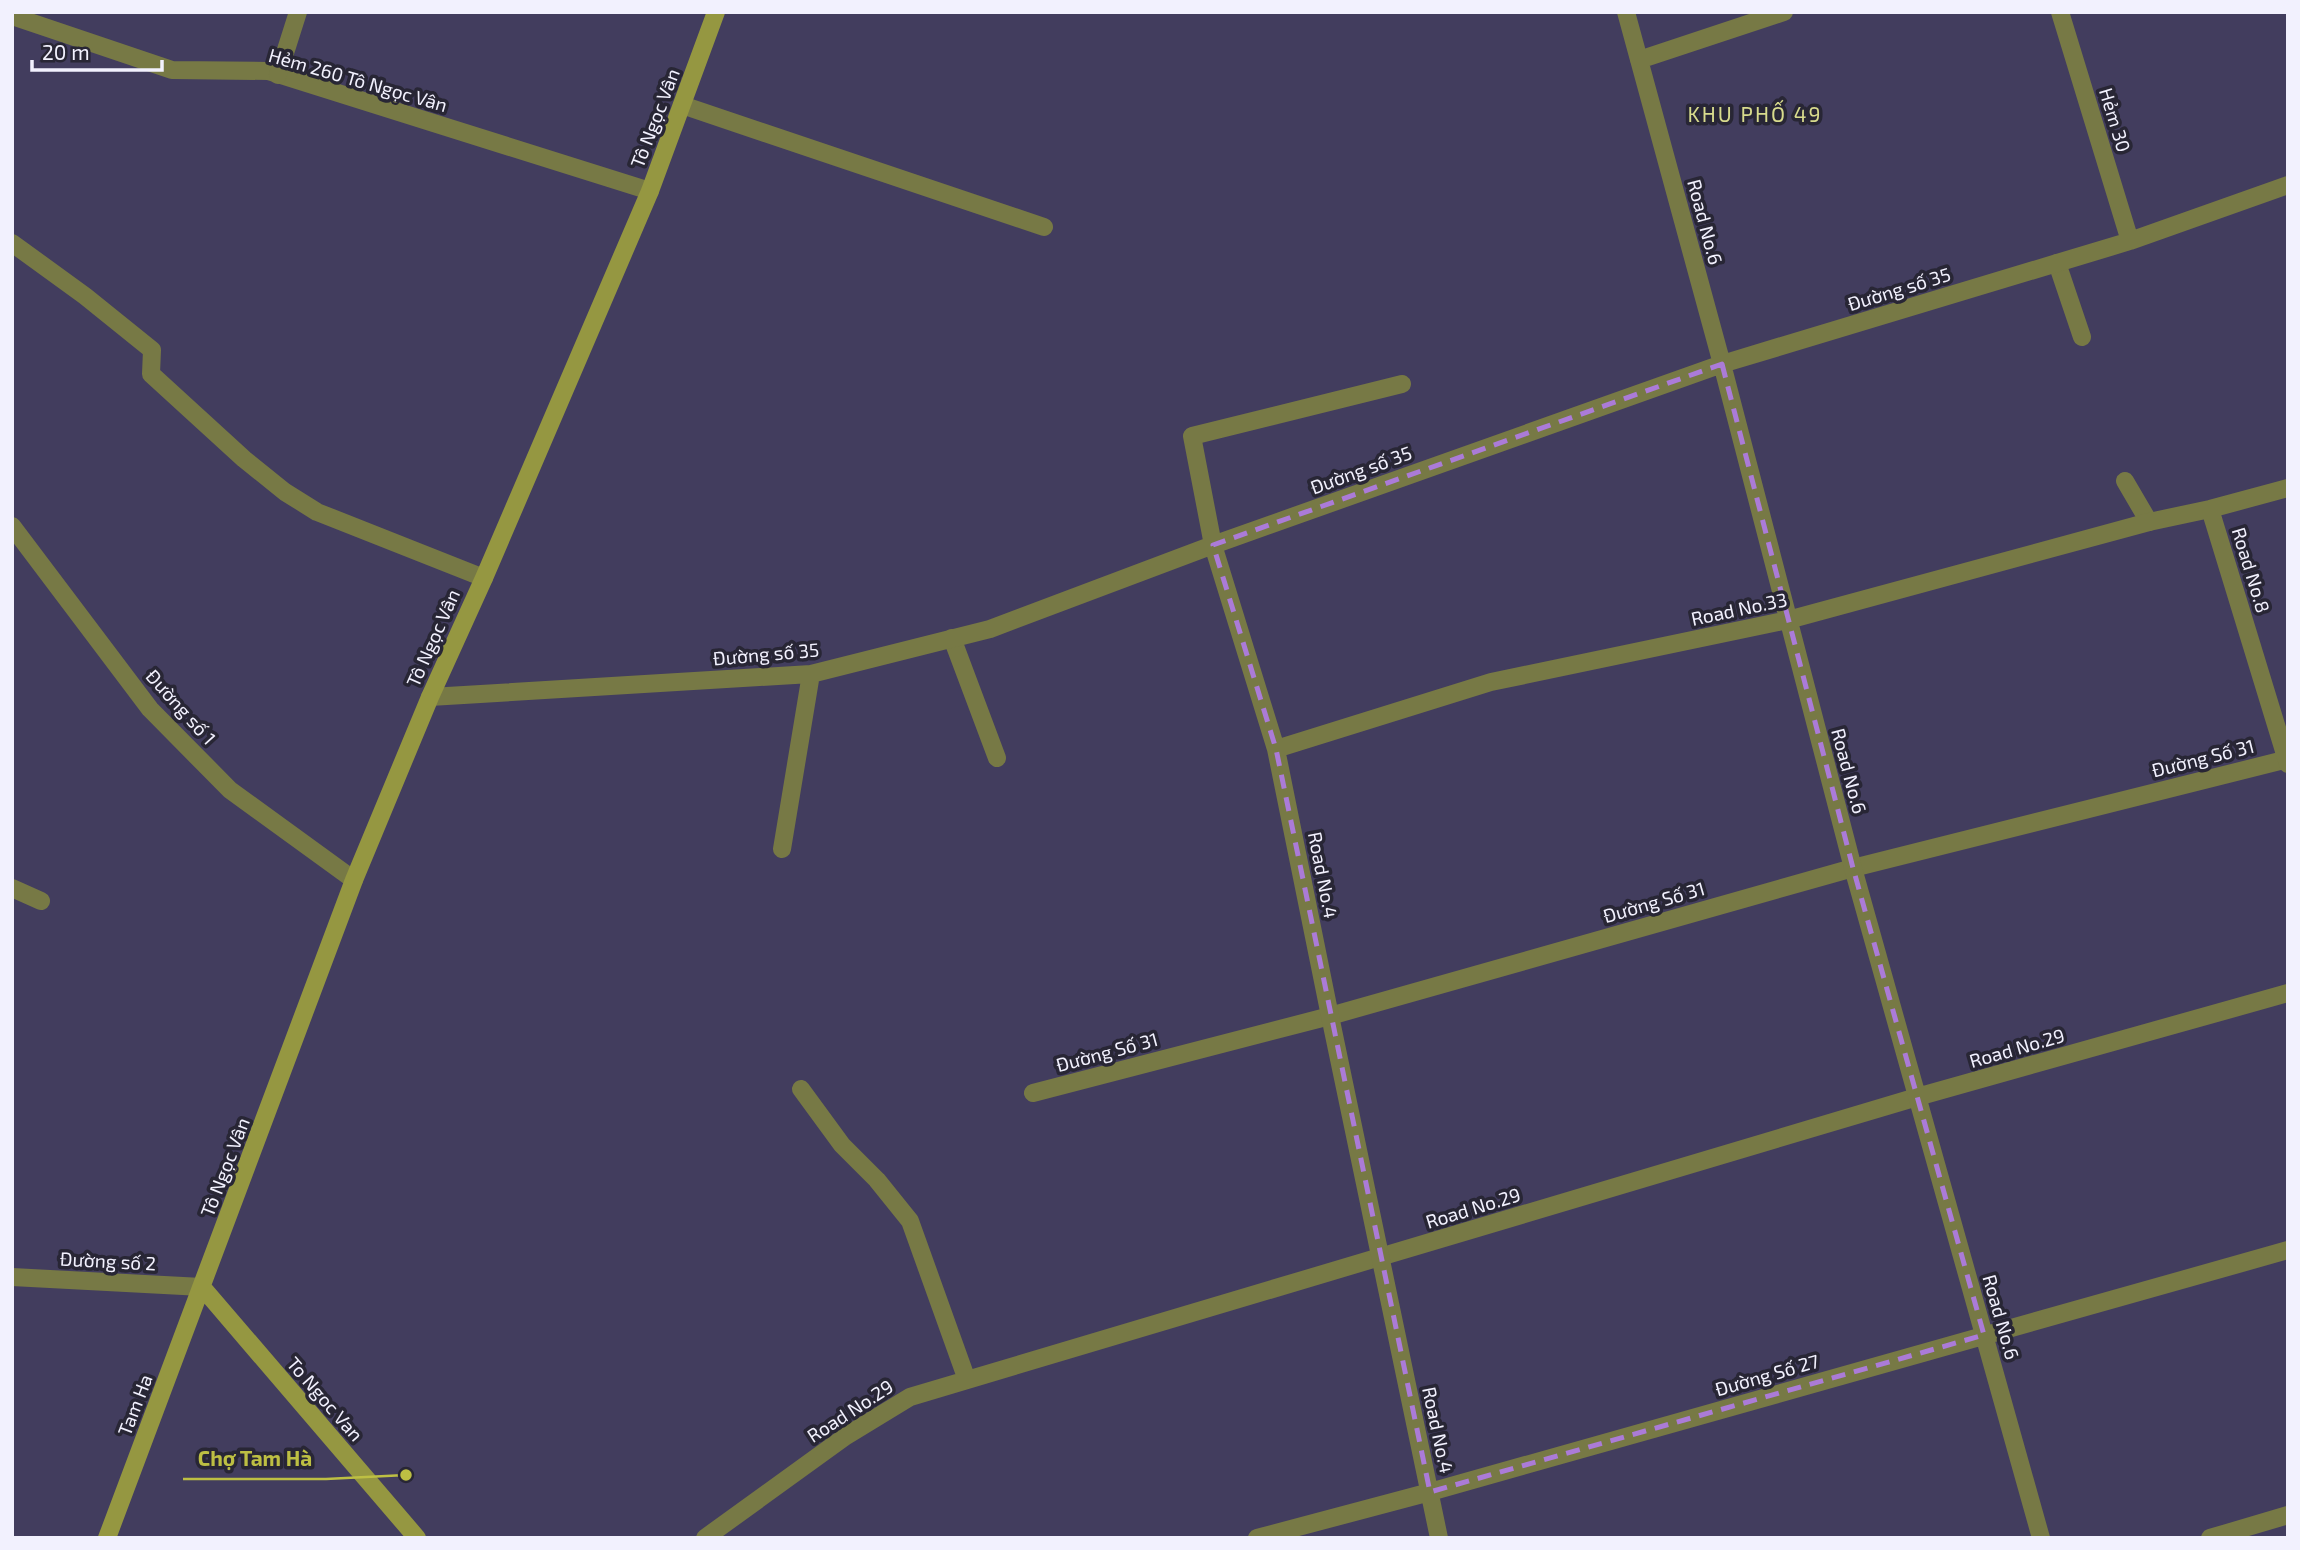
<svg xmlns="http://www.w3.org/2000/svg" width="2300" height="1550" font-family="'Exo 2',sans-serif">
<rect width="100%" height="100%" fill="#423d5e"/>
<g fill="none" stroke-linecap="round" stroke-linejoin="round">
<path stroke="#777945" stroke-width="18" d="M 12,16 L 172,70 L 268,71 L 650,191
M 682,105 L 1044,227
M 2057,263 L 2082,337
M 2125,481 L 2149,522
M 952,638 L 997,758
M 801,1089 L 842,1145 L 877,1180 L 910,1221 L 967,1380
M 1033,1093 L 1330,1016 L 1853,868 L 2288,759
M 705,1538 L 846,1436 L 910,1397 L 1917,1097"/>
<path stroke="#777945" stroke-width="18" d="M 1626,12 L 1722,364 L 1853,868 L 2041,1538
M 2060,12 L 2130,241
M 1639,60 L 1784,12
M 278,75 L 298,12
M 12,243 L 85,296 L 152,350 L 151,374 L 244,459 L 285,492 L 317,512 L 484,578
M 1402,384 L 1192,436 L 1213,545 L 1276,749 L 1330,1016 L 1439,1538
M 2210,509 L 2288,764
M 12,526 L 150,709 L 230,790 L 354,880
M 430,697 L 811,674 L 990,629 L 1213,545 L 1722,364 L 2130,241 L 2288,185
M 1276,749 L 1491,682 L 1788,620 L 2149,522 L 2210,509 L 2288,488
M 782,849 L 811,674
M 12,888 L 41,901
M 1917,1097 L 2288,993
M 12,1277 L 202,1287
M 1257,1538 L 1430,1492 L 2288,1250
M 2210,1538 L 2288,1515"/>
<path stroke="#959741" stroke-width="18" d="M 202,1287 L 417,1538
M 107,1538 L 354,880 L 430,697 L 484,578 L 650,191 L 716,12"/>
</g>
<path fill="none" stroke="#ab7bd8" stroke-width="5" stroke-dasharray="14 9" stroke-linejoin="round" d="M 1722,364 L 1853,868 L 1984,1335 L 1430,1492 L 1276,749 L 1213,545 Z"/>
<g text-anchor="middle" stroke-width="7" stroke-linejoin="round" paint-order="stroke">
<g font-size="19" fill="#f2f1fe" stroke="#282635">
<text transform="translate(358 80) rotate(16)" y="7">Hẻm 260 Tô Ngọc Vân</text>
<text transform="translate(655 118) rotate(-69)" y="7">Tô Ngọc Vân</text>
<text transform="translate(2115 120) rotate(73)" y="7">Hẻm 30</text>
<text transform="translate(1705 222) rotate(75)" y="7">Road No.6</text>
<text transform="translate(1899 289) rotate(-17)" y="7">Đường số 35</text>
<text transform="translate(1361 470) rotate(-20)" y="7">Đường số 35</text>
<text transform="translate(2251 570) rotate(73)" y="7">Road No.8</text>
<text transform="translate(1739 609) rotate(-12)" y="7">Road No.33</text>
<text transform="translate(433 638) rotate(-66)" y="7">Tô Ngọc Vân</text>
<text transform="translate(766 654) rotate(-5)" y="7">Đường số 35</text>
<text transform="translate(181 707) rotate(48)" y="7">Đường số 1</text>
<text transform="translate(2203 758) rotate(-14)" y="7">Đường Số 31</text>
<text transform="translate(1849 771) rotate(75)" y="7">Road No.6</text>
<text transform="translate(1323 875) rotate(79)" y="7">Road No.4</text>
<text transform="translate(1654 902) rotate(-16)" y="7">Đường Số 31</text>
<text transform="translate(2017 1048) rotate(-16)" y="7">Road No.29</text>
<text transform="translate(1107 1052) rotate(-15)" y="7">Đường Số 31</text>
<text transform="translate(225 1167) rotate(-69)" y="7">Tô Ngọc Vân</text>
<text transform="translate(1473 1208) rotate(-17)" y="7">Road No.29</text>
<text transform="translate(108 1261) rotate(3)" y="7">Đường số 2</text>
<text transform="translate(2001 1317) rotate(74)" y="7">Road No.6</text>
<text transform="translate(1767 1375) rotate(-16)" y="7">Đường Số 27</text>
<text transform="translate(325 1399) rotate(49)" y="7">To Ngoc Van</text>
<text transform="translate(135 1405) rotate(-69)" y="7">Tam Ha</text>
<text transform="translate(850 1411) rotate(-33)" y="7">Road No.29</text>
<text transform="translate(1438 1430) rotate(78)" y="7">Road No.4</text>
</g>
<g font-size="21" letter-spacing="2" fill="#d8db8d" stroke="#282635">
<text x="1755" y="122">KHU PHỐ 49</text>
</g>
</g>
<path fill="none" stroke="#bdbf43" stroke-width="2.5" d="M406 1475L326 1479H183"/>
<circle fill="#bdbf43" stroke="#282635" stroke-width="2.5" cx="406" cy="1475" r="7"/>
<g font-size="21" text-anchor="middle" font-weight="bold" fill="#bdbf43" stroke="#282635" stroke-width="7" stroke-linejoin="round" paint-order="stroke">
<text x="255" y="1466">Chợ Tam Hà</text>
</g>
<rect width="2300" height="1550" fill="none" stroke="#f2f1fe" stroke-width="28"/>
<path d="M32 60v10h130v-10" fill="none" stroke="#f2f1fe" stroke-width="3.5"/>
<text x="42" y="60" font-size="21" fill="#f2f1fe" stroke="#282635" stroke-width="5" paint-order="stroke">20 m</text>
</svg>
